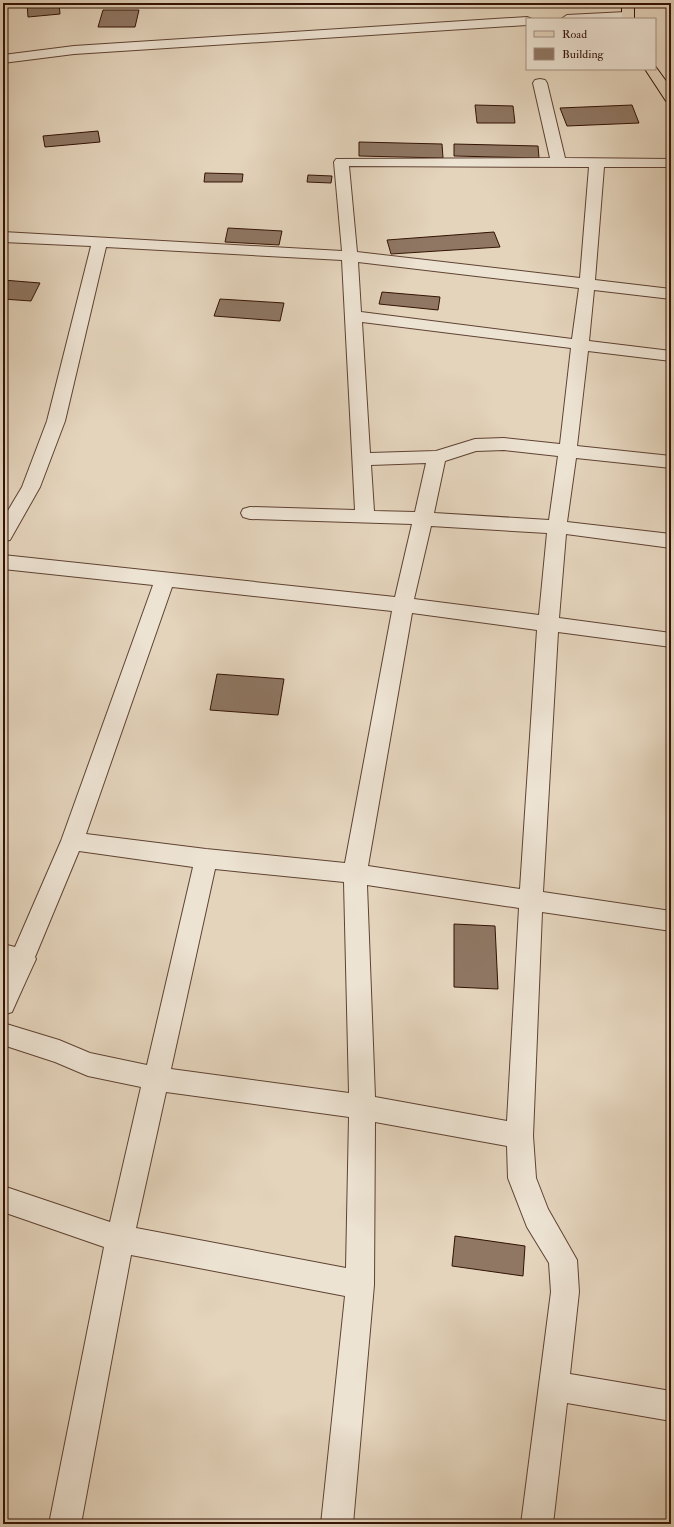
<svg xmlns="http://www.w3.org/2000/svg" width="674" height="1527" font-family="'IM FELL Double Pica',serif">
<rect width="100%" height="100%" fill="#e4d4bc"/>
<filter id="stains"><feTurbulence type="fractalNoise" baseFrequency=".005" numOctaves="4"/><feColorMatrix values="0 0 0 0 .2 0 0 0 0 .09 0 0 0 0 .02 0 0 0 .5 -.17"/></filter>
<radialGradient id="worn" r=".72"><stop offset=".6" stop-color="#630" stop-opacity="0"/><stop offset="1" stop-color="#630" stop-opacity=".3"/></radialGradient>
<path fill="#8f7764" stroke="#331204" d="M 27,3 L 59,3 L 60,14 L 28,17 Z
M 103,10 L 139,10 L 135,27 L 98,27 Z
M 475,105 L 513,106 L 515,123 L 477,123 Z
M 632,105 L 639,123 L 567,126 L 560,108 Z
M 98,131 L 100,142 L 45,147 L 43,136 Z
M 359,142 L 442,144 L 443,158 L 359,156 Z
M 454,144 L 538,146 L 539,158 L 454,156 Z
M 205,173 L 243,174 L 242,182 L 204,182 Z
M 308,175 L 332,176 L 331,183 L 307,182 Z
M 228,228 L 282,231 L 279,245 L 225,242 Z
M 494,232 L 500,247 L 391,254 L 387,240 Z
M 3,280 L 40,283 L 31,301 L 3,299 Z
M 382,292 L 440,297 L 438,310 L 379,304 Z
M 220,299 L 284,303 L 280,321 L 214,316 Z
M 217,674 L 284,679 L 278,715 L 210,710 Z
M 454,924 L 495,926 L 498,989 L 454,987 Z
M 455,1236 L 525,1246 L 523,1276 L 452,1266 Z"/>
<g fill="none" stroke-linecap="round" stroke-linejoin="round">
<defs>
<path id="street" d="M 626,12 L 632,16 L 630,19 L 561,19 L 567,15 Z
M 527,17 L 532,19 L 527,19 L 527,25 L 74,54 L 3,63 L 3,55 L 74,46 Z
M 540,79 L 545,80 L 547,83 L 565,158 L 671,159 L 671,167 L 604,167 L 595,280 L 671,289 L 671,299 L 594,290 L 589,341 L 671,351 L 671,361 L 588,351 L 577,446 L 671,456 L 671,468 L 576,458 L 567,522 L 671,534 L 671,548 L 566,534 L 559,618 L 671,633 L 671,647 L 558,632 L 543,892 L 671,911 L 671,931 L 542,912 L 533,1136 L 536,1178 L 548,1209 L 577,1260 L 579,1292 L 570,1374 L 671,1391 L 671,1421 L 567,1403 L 553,1524 L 521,1524 L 551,1292 L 549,1263 L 527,1227 L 508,1178 L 507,1146 L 375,1122 L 374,1285 L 353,1524 L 321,1524 L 345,1296 L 131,1255 L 81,1524 L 49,1524 L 104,1247 L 3,1212 L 3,1186 L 110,1222 L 141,1087 L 88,1076 L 55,1062 L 3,1045 L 3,1023 L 59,1040 L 90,1053 L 147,1065 L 193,867 L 79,851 L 35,957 L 36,959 C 28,976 20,994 12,1012 L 3,1015 L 3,975 L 7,966 L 3,966 L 3,944 L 15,947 L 61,841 L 153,585 L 3,569 L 3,555 L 395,597 L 412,524 L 250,519 L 243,517 L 241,513 L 243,509 L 250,507 L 355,510 L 342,260 L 106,247 L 65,421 L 40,487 L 10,540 L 3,541 L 3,519 L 22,487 L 47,421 L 91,246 L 3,242 L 3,232 L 342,251 L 334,162 L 336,159 L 550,158 L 533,83 L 535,80 ZM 349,166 L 589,167 L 580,278 L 357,252 ZM 358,262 L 579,288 L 572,339 L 361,312 ZM 362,322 L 571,348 L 560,444 L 504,438 L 475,439 L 436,451 L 370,453 ZM 504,450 L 558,456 L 549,520 L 434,513 L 445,461 L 476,451 ZM 426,463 L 415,512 L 374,511 L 371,465 ZM 431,526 L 547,533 L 539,615 L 414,599 ZM 172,587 L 392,611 L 345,863 L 206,849 L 86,834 ZM 412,613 L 537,630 L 520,889 L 368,866 ZM 215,869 L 344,882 L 349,1093 L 171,1069 ZM 367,885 L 519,908 L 507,1121 L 375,1097 ZM 166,1092 L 349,1117 L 346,1268 L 136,1228 Z"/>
<path id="primary" d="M 622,3 L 634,3 L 634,19 L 622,19 Z
M 655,66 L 671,88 L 671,102 L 666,101 L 645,69 L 655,69 Z"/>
</defs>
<use href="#street" stroke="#5f4232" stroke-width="2"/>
<use href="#primary" stroke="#331204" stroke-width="2"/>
<use href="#street" fill="#ede3d3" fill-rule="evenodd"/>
<use href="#primary" fill="#e4d4bc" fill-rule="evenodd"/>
</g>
<rect width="674" height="1527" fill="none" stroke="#e4d4bc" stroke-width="16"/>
<rect x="4" y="4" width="666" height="1519" fill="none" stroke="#331204" stroke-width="2"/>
<rect x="8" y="8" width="658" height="1511" fill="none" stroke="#331204"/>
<rect x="526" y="18" width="130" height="52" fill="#ede3d3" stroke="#a38f80"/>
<rect x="534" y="31" width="20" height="6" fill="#e4d4bc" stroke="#a38f80"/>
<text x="562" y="38" font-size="12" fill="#331204">Road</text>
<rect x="534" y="48" width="20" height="12" fill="#8f7764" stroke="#a38f80"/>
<text x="562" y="58" font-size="12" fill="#331204">Building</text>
<rect width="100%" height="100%" filter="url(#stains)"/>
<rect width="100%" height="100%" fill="url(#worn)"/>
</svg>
